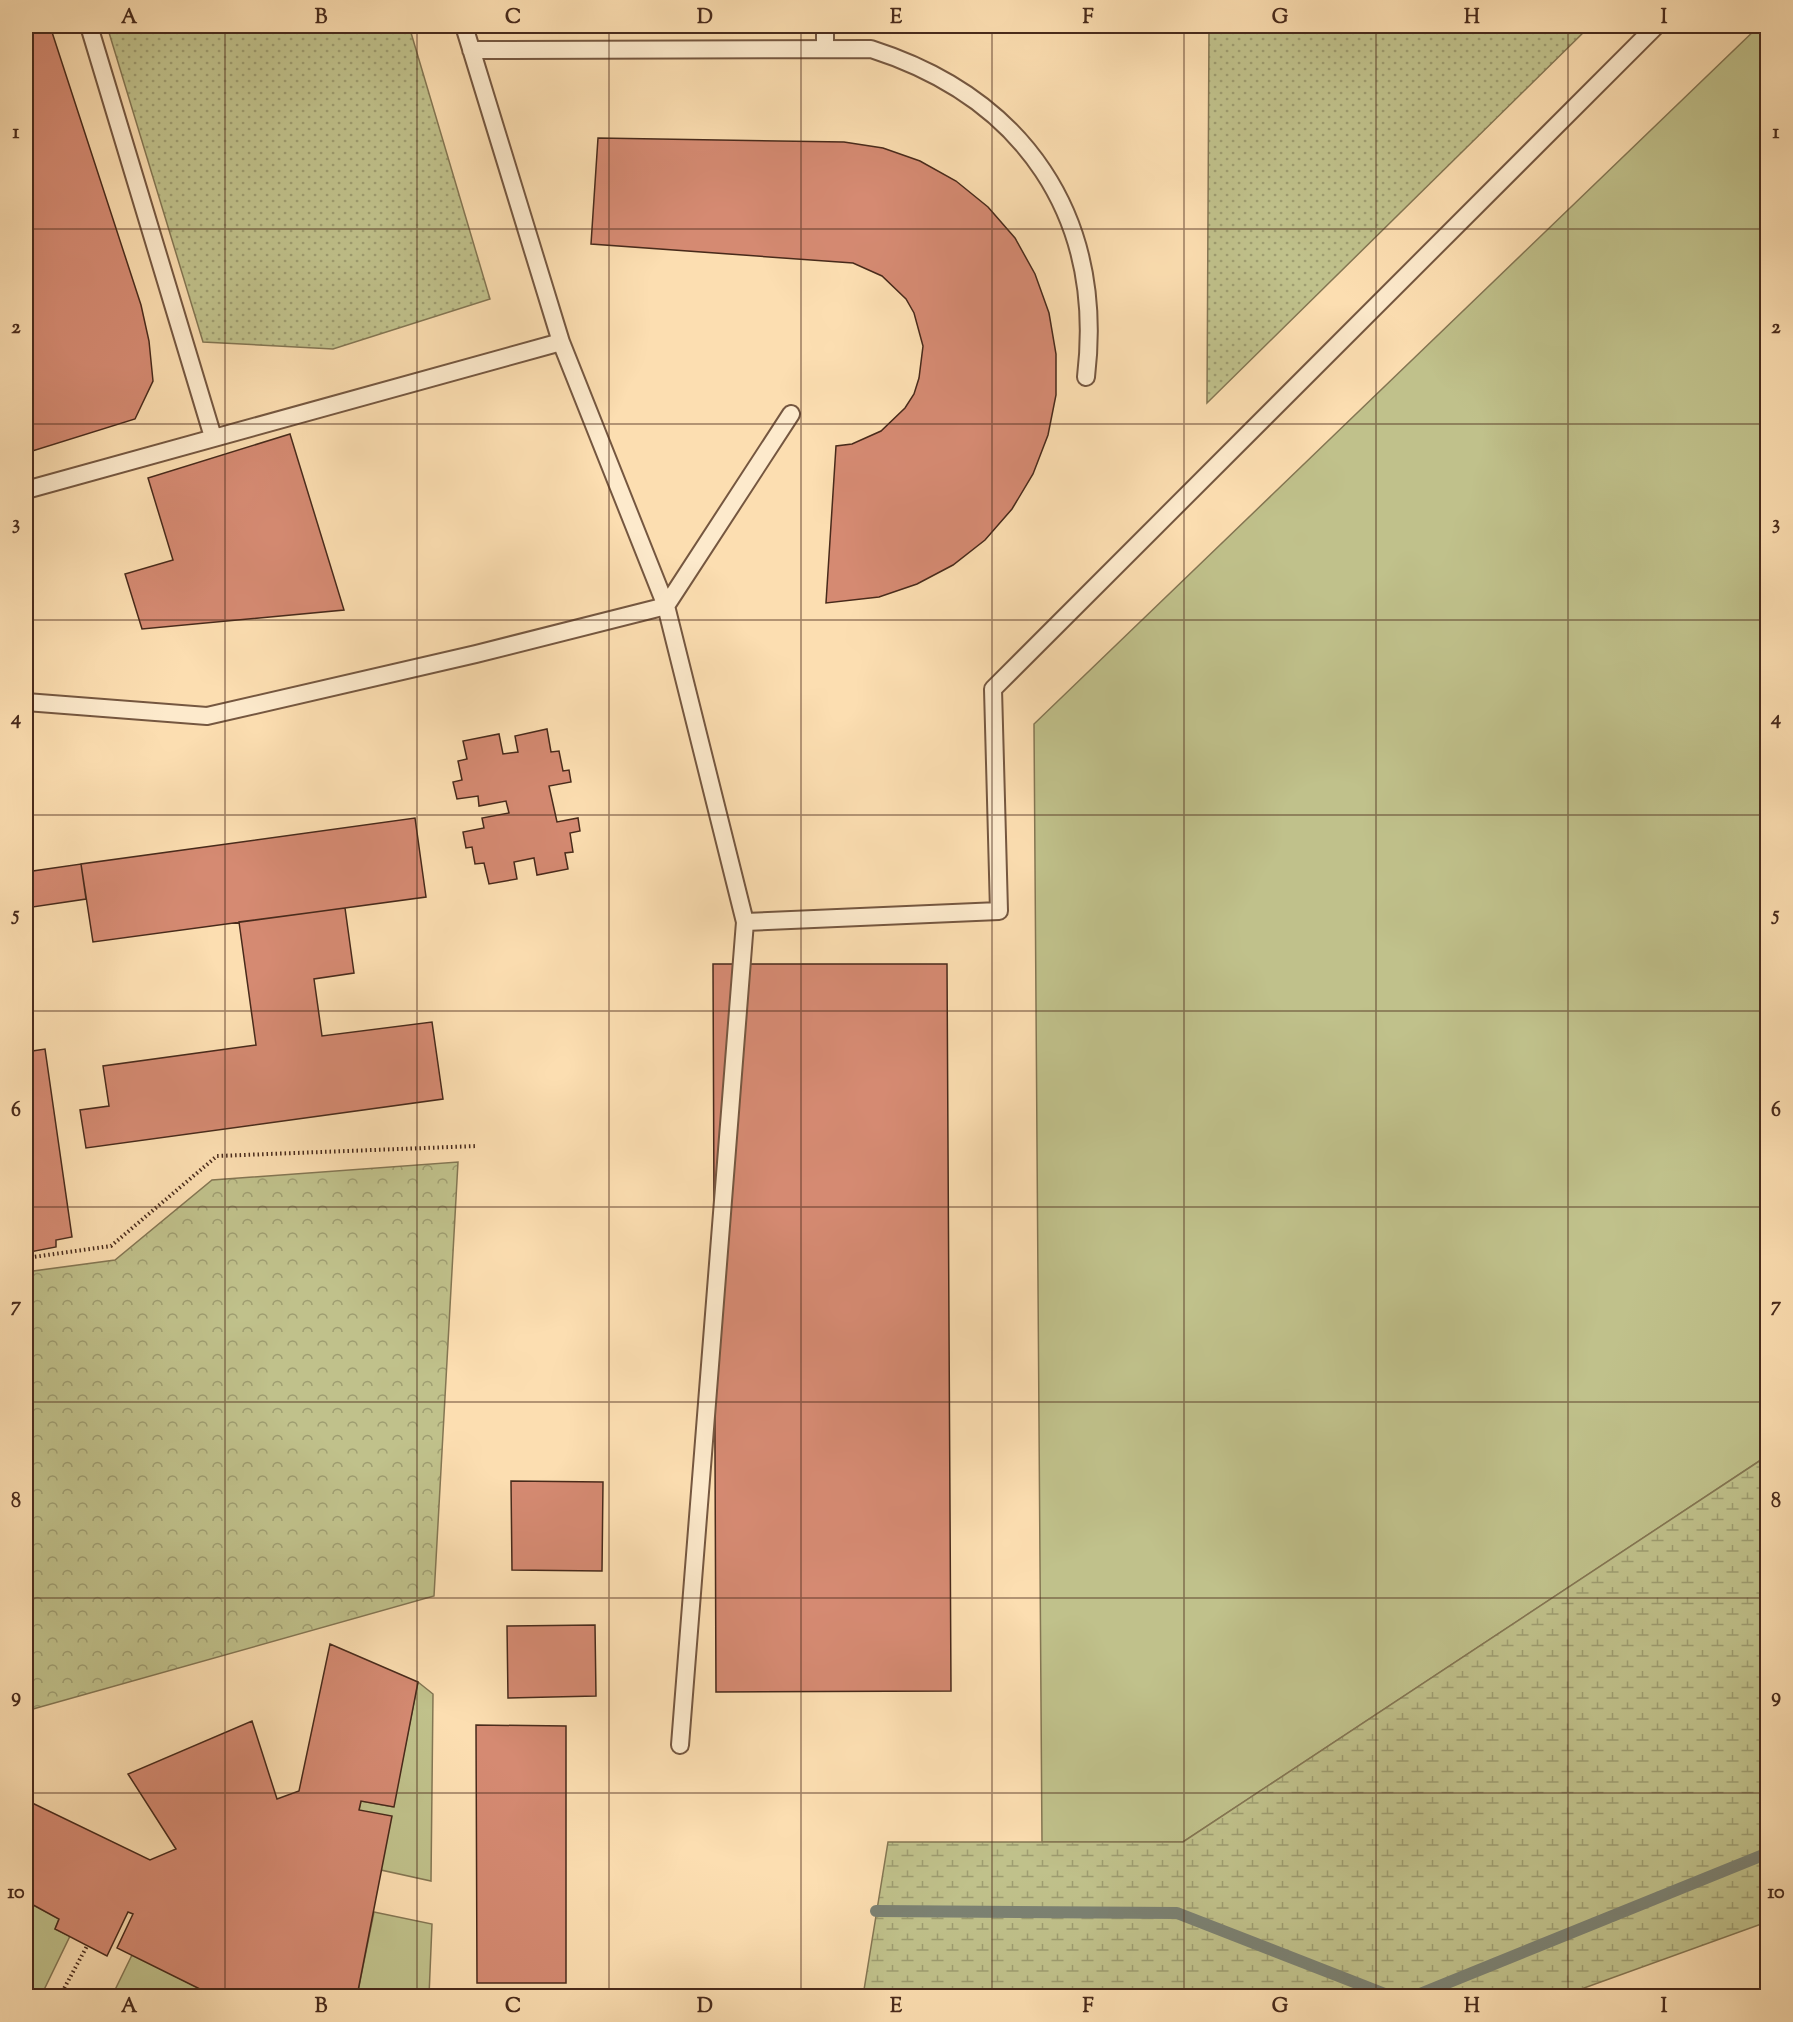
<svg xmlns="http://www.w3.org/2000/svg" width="1793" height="2022" font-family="'Sorts Mill Goudy',serif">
<defs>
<pattern id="wetland-marsh" width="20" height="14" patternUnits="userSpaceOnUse" patternTransform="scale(1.5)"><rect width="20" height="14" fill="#c0c18b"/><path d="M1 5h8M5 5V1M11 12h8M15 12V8" fill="none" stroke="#9e9d71"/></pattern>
<pattern id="park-crowns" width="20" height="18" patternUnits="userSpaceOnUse" patternTransform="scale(1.5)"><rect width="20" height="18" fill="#c0c18b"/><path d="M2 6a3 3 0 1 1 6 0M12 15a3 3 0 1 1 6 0" fill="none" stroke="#9e9d71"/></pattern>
<pattern id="garden-dots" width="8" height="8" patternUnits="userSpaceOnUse" patternTransform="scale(1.5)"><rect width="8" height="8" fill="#c0c18b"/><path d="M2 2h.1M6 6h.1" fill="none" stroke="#9e9d71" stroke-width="1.8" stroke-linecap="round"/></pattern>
</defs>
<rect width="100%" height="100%" fill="#fcdeb1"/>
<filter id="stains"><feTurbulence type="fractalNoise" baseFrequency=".00333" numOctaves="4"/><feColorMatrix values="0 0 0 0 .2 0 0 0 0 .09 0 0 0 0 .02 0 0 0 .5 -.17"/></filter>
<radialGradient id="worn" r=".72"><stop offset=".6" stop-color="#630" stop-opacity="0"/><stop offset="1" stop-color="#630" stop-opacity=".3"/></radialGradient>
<path fill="#c0c18b" stroke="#847653" stroke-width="1.5" d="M 1759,26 L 1767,26 L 1767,1456 L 1183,1842 L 1042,1842 L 1034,724 Z
M 418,1682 L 433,1694 L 431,1881 L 381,1870 L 359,1810 L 361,1801 L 393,1807 Z
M 26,1901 L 59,1919 L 55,1929 L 70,1936 L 41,1996 L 26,1996 Z
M 374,1912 L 432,1924 L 429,1996 L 357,1996 Z
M 132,1955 L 214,1996 L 112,1996 Z"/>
<path fill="url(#wetland-marsh)" stroke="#847653" stroke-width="1.5" d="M 1767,1456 L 1767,1922 L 1562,1996 L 863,1996 L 888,1842 L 1183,1842 Z"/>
<path fill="url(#park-crowns)" stroke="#847653" stroke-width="1.5" d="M 458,1162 L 434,1596 L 26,1711 L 26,1272 L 115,1260 L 212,1180 Z"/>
<path fill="url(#garden-dots)" stroke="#847653" stroke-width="1.5" d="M 107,26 L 409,26 L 490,299 L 333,349 L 203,342 Z
M 1209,26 L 1590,26 L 1207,403 Z"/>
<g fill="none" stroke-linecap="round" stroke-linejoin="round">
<path stroke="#7c8273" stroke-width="12" d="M 876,1911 L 1177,1913 L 1390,1996
M 1415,1996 L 1768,1853"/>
</g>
<path fill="#d58a72" stroke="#482a1b" stroke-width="1.5" d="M 26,26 L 50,26 L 141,305 L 149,341 L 153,381 L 135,419 L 26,453 Z
M 598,138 L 844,142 L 883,148 L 920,161 L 956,181 L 988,207 L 1015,238 L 1035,274 L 1049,313 L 1056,354 L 1056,395 L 1048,435 L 1033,474 L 1012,509 L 985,540 L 953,565 L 917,584 L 879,597 L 826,603 L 836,446 L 852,444 L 881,431 L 905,408 L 914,394 L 919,378 L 923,346 L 914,313 L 906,299 L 882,276 L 853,263 L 591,244 Z
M 290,434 L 344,610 L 142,629 L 125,574 L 173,560 L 148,478 Z
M 547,729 L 551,752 L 559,751 L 563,771 L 569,770 L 571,782 L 549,786 L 557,822 L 578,818 L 580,831 L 570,833 L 573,852 L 565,853 L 568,869 L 537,875 L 534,858 L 514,862 L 517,879 L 489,884 L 484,863 L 475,864 L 472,847 L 466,848 L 463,832 L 484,828 L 482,818 L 509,813 L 506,801 L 479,806 L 478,796 L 457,799 L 453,782 L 462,780 L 458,761 L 467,759 L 463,741 L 499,734 L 503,754 L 518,752 L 515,736 Z
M 415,818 L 426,897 L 93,942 L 81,864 Z
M 81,864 L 86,899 L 26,908 L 26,872 Z
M 345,908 L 354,973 L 314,979 L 322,1036 L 432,1022 L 443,1099 L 86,1148 L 80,1110 L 109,1106 L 103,1066 L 256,1045 L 239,922 Z
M 26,922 L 29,944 L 26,944 Z
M 713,964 L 947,964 L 951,1691 L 716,1692 Z
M 45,1049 L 72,1237 L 56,1240 L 56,1247 L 30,1252 L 28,1246 L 26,1247 L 26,1052 Z
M 511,1481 L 603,1482 L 602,1571 L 512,1570 Z
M 595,1625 L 596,1696 L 508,1698 L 507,1626 Z
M 330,1644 L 418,1682 L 394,1807 L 361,1801 L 359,1810 L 392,1816 L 357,1996 L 214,1996 L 117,1948 L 133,1914 L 128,1912 L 107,1956 L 55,1929 L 59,1919 L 26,1901 L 26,1800 L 150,1860 L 176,1849 L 128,1774 L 252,1721 L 277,1799 L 299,1791 Z
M 476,1725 L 566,1726 L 566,1983 L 477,1983 Z"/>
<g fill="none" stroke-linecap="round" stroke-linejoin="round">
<defs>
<path id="lane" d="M 89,26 L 213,437
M 464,26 L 561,342
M 825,49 L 825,26
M 471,50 L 871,49 C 1024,98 1105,216 1086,377
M 26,490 L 561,342 L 666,606 L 745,922 L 680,1745
M 26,702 L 207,716 L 476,654 L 666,606 L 791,414
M 745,922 L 999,911 L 993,689 L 1656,26"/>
</defs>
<use href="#lane" stroke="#755740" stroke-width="20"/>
<path stroke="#482a1b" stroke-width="4" stroke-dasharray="1.5 3" stroke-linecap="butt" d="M 26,1258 L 111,1246 L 217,1156 L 477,1146
M 60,1996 L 87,1946"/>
<use href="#lane" stroke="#fdeacc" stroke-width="16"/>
</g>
<path fill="none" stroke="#482a1b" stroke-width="1.5" stroke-opacity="0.55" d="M 225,26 L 225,1996M 417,26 L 417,1996M 609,26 L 609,1996M 801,26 L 801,1996M 992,26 L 992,1996M 1184,26 L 1184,1996M 1376,26 L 1376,1996M 1568,26 L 1568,1996M 26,229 L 1768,229M 26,424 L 1768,424M 26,620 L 1768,620M 26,815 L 1768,815M 26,1011 L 1768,1011M 26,1207 L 1768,1207M 26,1402 L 1768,1402M 26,1598 L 1768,1598M 26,1793 L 1768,1793"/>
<rect width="1793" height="2022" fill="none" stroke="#fcdeb1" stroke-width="66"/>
<rect x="33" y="33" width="1727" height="1956" fill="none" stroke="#482a1b" stroke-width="2"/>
<g font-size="20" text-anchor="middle" font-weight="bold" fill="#482a1b">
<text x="129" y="23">A</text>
<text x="321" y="23">B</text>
<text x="513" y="23">C</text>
<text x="705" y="23">D</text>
<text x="896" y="23">E</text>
<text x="1088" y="23">F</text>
<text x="1280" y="23">G</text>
<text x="1472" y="23">H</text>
<text x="1664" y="23">I</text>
<text x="16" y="138">1</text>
<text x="1776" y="138">1</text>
<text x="16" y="333">2</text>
<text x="1776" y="333">2</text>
<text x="16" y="529">3</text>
<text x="1776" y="529">3</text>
<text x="16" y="724">4</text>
<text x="1776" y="724">4</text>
<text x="16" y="920">5</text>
<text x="1776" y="920">5</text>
<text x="16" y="1116">6</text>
<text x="1776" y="1116">6</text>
<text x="16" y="1311">7</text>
<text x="1776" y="1311">7</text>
<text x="16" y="1507">8</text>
<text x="1776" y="1507">8</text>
<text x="16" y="1702">9</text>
<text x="1776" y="1702">9</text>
<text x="16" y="1898">10</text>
<text x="1776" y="1898">10</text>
<text x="129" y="2012">A</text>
<text x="321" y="2012">B</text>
<text x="513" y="2012">C</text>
<text x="705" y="2012">D</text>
<text x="896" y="2012">E</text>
<text x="1088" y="2012">F</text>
<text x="1280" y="2012">G</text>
<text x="1472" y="2012">H</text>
<text x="1664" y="2012">I</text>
</g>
<rect width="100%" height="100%" filter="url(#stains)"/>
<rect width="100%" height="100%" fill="url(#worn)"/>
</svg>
